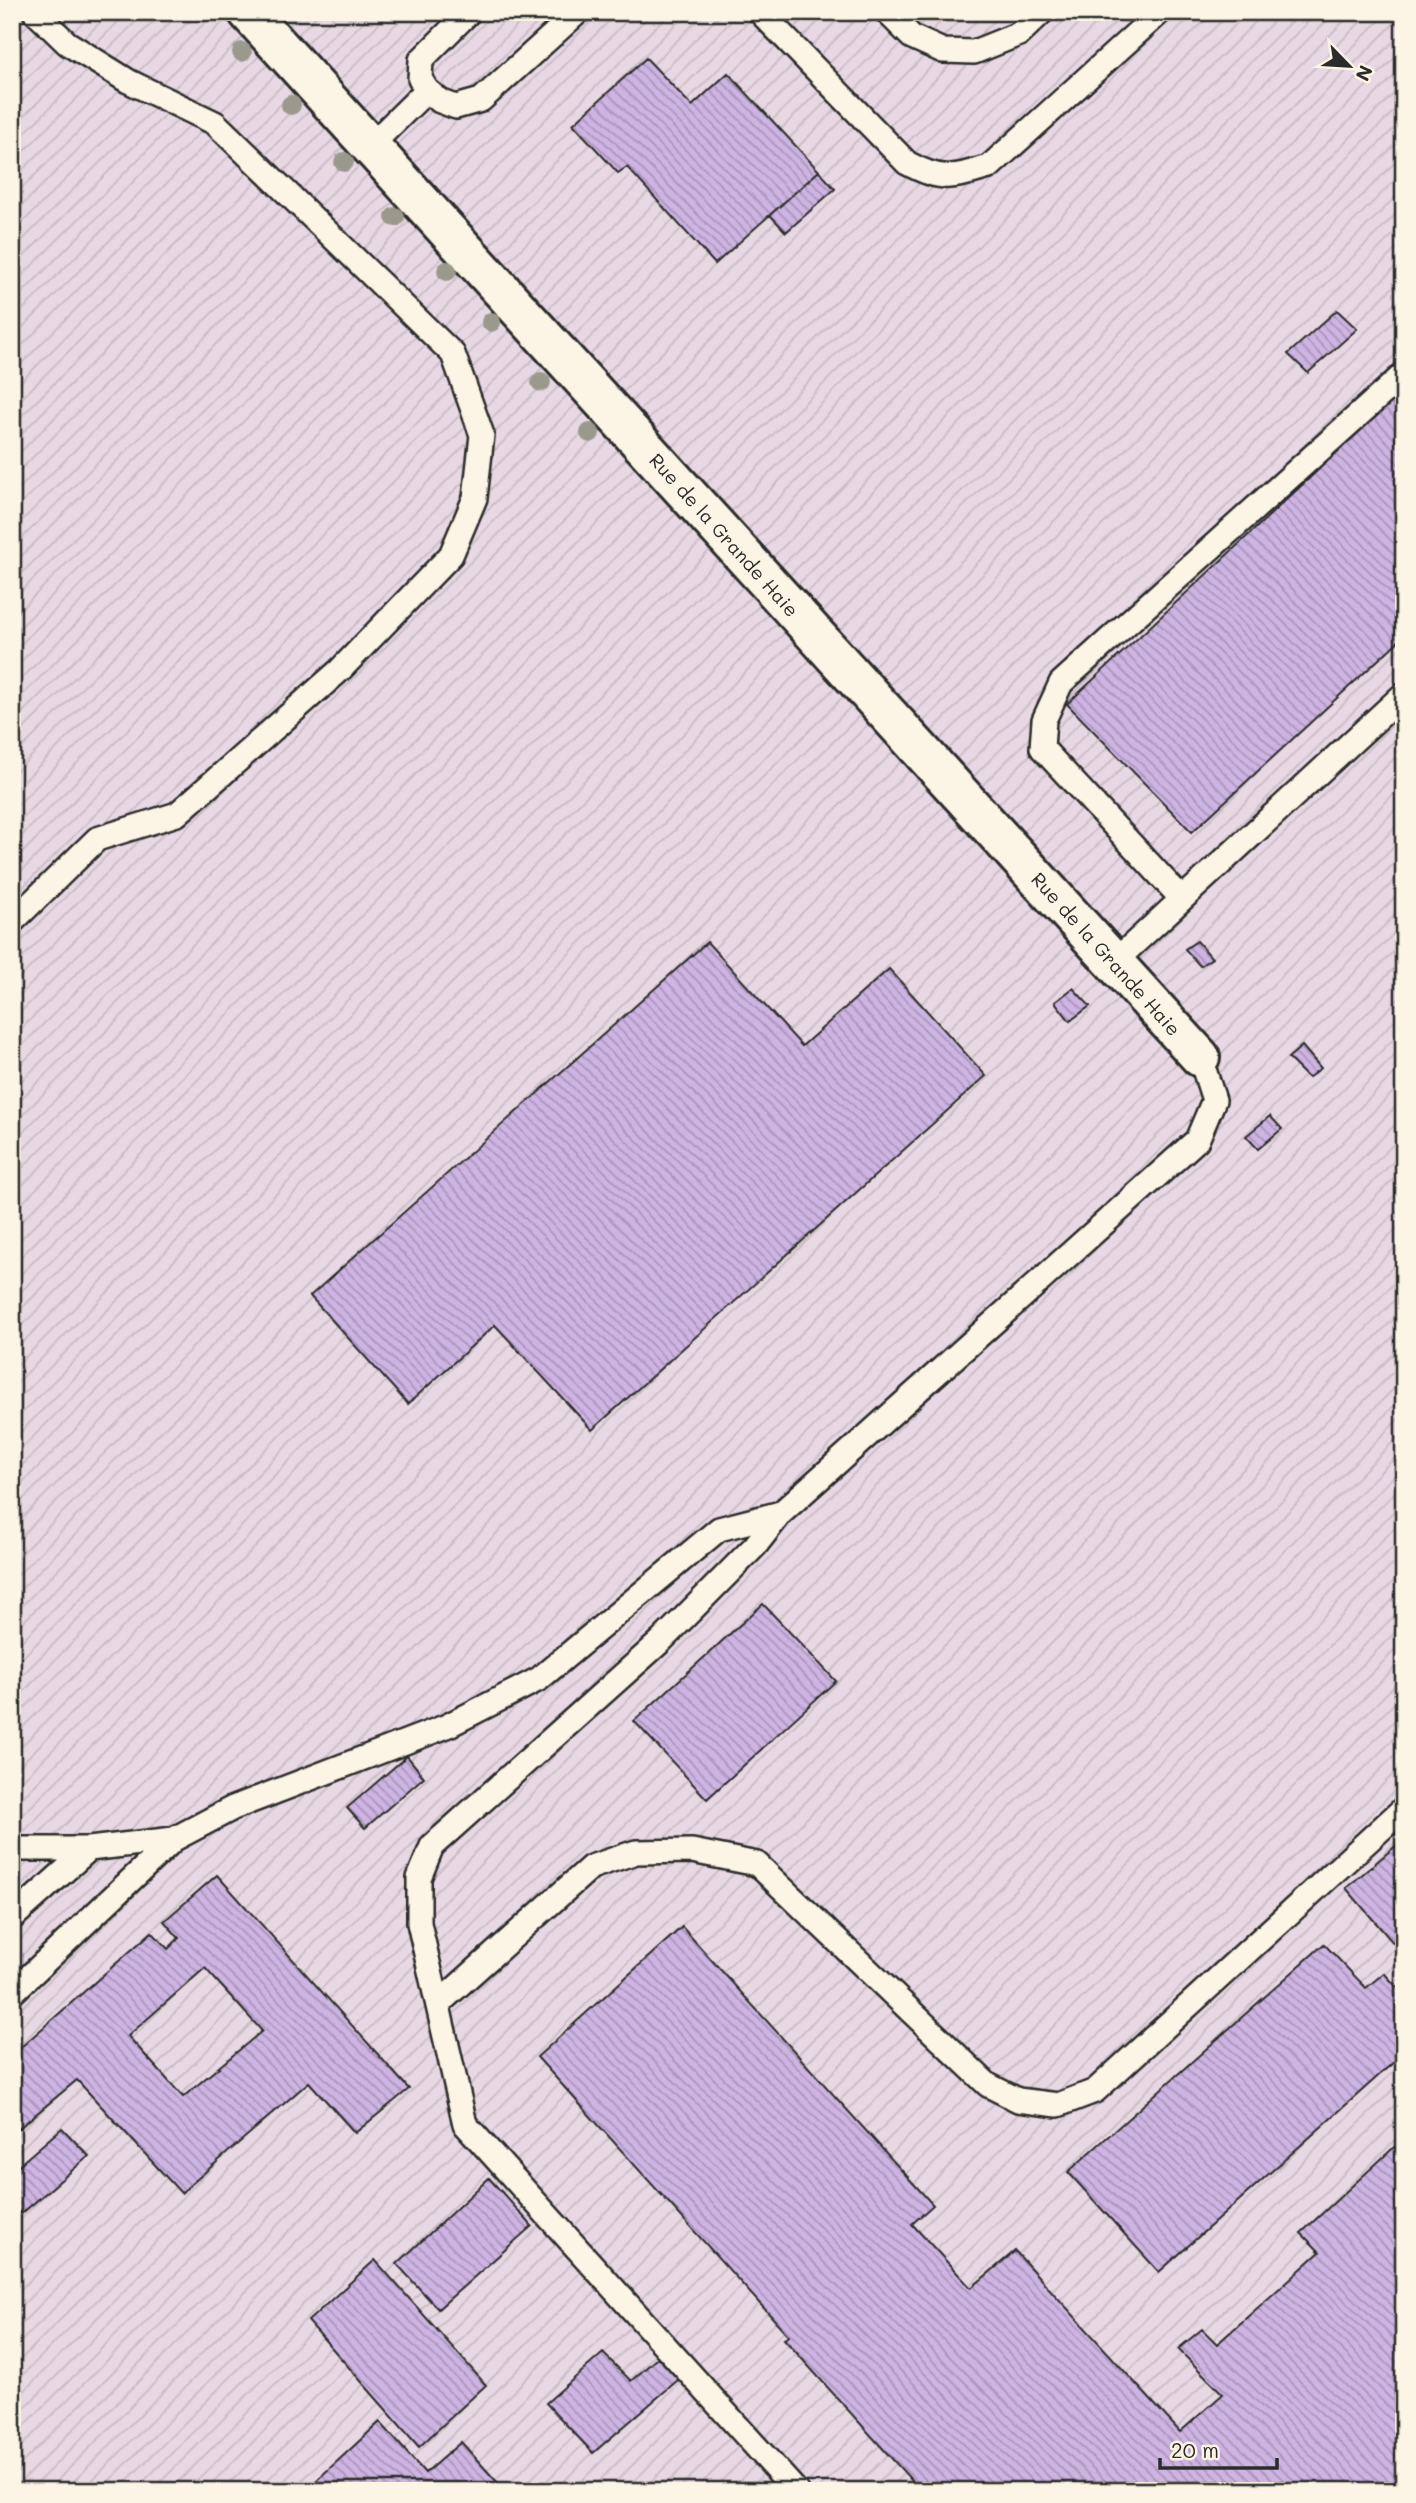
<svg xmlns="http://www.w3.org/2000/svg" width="1416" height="2503" font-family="Mali,sans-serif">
<defs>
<pattern id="industrial-furrows" width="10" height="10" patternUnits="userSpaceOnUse" patternTransform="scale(1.75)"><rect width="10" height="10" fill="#e8d8e3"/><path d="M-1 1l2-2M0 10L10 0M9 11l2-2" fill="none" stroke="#c7bac3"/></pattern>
<pattern id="building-back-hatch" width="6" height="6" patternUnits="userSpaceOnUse" patternTransform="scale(1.75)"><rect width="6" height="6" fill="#ceb4e2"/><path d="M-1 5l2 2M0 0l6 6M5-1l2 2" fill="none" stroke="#a793b7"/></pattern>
</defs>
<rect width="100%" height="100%" fill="#f3e8e4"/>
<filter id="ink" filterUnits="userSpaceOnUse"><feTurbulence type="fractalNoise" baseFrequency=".0143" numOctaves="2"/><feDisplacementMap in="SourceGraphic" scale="14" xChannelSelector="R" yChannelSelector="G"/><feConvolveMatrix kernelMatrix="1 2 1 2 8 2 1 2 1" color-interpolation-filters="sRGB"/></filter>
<g filter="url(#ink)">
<path fill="url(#industrial-furrows)" d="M 12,12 L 1404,12 L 1404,2491 L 12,2491 Z"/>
<path fill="url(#building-back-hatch)" stroke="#2b2b2b" stroke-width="2" fill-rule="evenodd" d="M 646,58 L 692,106 L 728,73 L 819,171 L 715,264 L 627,167 L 618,173 L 573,124 Z
M 819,171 L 835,189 L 786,232 L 770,215 Z
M 1337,310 L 1357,329 L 1308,373 L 1288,354 Z
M 1404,390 L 1404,636 L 1192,832 L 1067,704 Z
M 1197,941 L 1212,958 L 1200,966 L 1185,949 Z
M 707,942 L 802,1046 L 889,969 L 986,1076 L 592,1430 L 495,1325 L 408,1404 L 310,1296 Z
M 1073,988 L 1090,1006 L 1070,1021 L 1055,1002 Z
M 1302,1046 L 1321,1068 L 1308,1078 L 1288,1058 Z
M 1270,1116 L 1282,1129 L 1258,1149 L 1246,1136 Z
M 763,1604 L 836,1681 L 707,1799 L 634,1721 Z
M 407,1756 L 424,1777 L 365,1828 L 347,1808 Z
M 1404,1839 L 1404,1948 L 1400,1951 L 1346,1888 Z
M 217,1875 L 409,2089 L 355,2133 L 309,2082 L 181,2193 L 77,2080 L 12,2134 L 12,2055 L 152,1932 L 168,1949 L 179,1938 L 164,1921 ZM 205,1968 L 262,2031 L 183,2097 L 128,2036 Z
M 682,1927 L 933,2205 L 912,2224 L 971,2288 L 1015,2251 L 1180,2432 L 1223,2394 L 1178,2349 L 1202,2329 L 1217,2344 L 1320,2252 L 1301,2233 L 1404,2138 L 1404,2491 L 921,2491 L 784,2339 L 789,2336 L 537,2057 Z
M 1324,1944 L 1366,1988 L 1384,1973 L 1404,1995 L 1404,2053 L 1159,2272 L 1068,2172 Z
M 62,2128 L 89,2156 L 21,2214 L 12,2204 L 12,2171 Z
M 489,2178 L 532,2226 L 438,2309 L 397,2264 Z
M 375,2260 L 486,2385 L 419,2447 L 308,2321 Z
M 664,2352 L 685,2374 L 593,2453 L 546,2403 L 603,2353 L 631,2381 Z
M 380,2422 L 425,2473 L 461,2442 L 498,2483 L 489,2491 L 305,2491 Z"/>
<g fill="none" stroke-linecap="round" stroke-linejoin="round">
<defs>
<path id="lane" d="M 469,12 L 421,60 L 420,79 L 427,90 L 440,101 L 456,107 L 481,100 L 578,12
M 760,12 L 907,163 C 942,182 952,178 989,167 L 1160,12
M 887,12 L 912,37 L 943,51 L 974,52 L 1019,34 L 1042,12
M 370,146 L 427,90
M 1182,899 L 1042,748 L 1044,720 L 1061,683 L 1404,374
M 12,922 L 97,839 L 177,814 L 340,670 L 451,555 L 475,498 L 482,435 L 453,354 L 215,123 L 128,81 L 67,43 L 35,12
M 1114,962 L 1404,694
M 781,1513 L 755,1546 L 661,1641 L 432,1846 L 419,1878 L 419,1923 L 465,2124 L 796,2491
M 12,1849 L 89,1849 L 174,1839
M 12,1918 L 89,1849
M 12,1993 L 174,1839 L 233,1808 L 447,1726 L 539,1679 L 719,1529 L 781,1513 L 1197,1140 L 1214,1100 L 1200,1057
M 438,2004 L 591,1867 L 636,1852 L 692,1851 L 757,1864 L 988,2085 L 1018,2100 L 1058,2105 L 1095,2091 L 1404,1808"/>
<path id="street" d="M 248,12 L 1200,1057"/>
</defs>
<use href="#lane" stroke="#2b2b2b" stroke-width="28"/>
<use href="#street" stroke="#2b2b2b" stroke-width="44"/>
<use href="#lane" stroke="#fcf5e5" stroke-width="23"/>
<use href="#street" stroke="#fcf5e5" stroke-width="38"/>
</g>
<g fill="#9b998e">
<circle cx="242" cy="52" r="10"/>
<circle cx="291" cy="105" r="10"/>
<circle cx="344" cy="162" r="10"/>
<circle cx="395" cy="217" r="10"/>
<circle cx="447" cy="271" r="10"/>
<circle cx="491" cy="322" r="10"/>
<circle cx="541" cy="382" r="10"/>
<circle cx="590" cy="433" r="10"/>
</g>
</g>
<g text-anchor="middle" stroke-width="5" stroke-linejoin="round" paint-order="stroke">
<g font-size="19" fill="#2b2b2b" stroke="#fcf5e5">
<text transform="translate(724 535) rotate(48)" y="7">Rue de la Grande Haie</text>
<text transform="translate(1106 954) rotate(48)" y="7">Rue de la Grande Haie</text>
</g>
</g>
<rect width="1416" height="2503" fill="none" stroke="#fcf5e5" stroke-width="42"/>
<rect x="21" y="21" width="1374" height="2461" fill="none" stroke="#2b2b2b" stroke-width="2.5" filter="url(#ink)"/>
<g transform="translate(1349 66) rotate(115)" stroke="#fcf5e5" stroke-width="5" paint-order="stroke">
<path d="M0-5L12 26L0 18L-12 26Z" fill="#2b2b2b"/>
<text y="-10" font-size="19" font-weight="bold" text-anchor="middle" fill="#2b2b2b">N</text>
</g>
<path d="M1160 2458v10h117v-10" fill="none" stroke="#2b2b2b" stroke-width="3.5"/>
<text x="1171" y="2458" font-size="21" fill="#2b2b2b" stroke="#fcf5e5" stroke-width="5" paint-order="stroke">20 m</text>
</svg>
